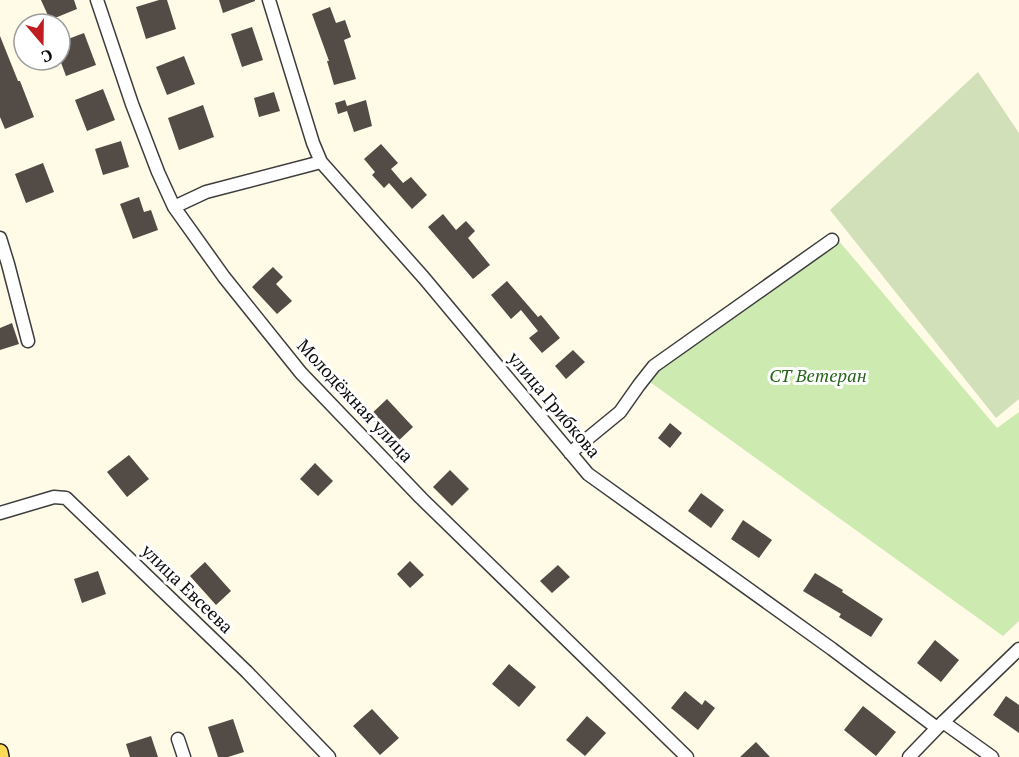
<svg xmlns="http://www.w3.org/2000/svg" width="1019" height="757" font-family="'PT Serif',serif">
<rect width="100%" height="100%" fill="#fffbe7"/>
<path fill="#cdeab0" d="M 833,234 L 997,428 L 1019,412 L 1019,621 L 1003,636 L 643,377 Z"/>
<path fill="#d2e0b9" d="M 978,72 L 1019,133 L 1019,399 L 996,418 L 830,210 Z"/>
<path fill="#534b46" d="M 41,0 L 74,0 L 77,9 L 50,20 Z
M 159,0 L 167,0 L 176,29 L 146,39 L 136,7 Z
M 219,0 L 255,0 L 255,1 L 223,13 Z
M 330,7 L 336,23 L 345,20 L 351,37 L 344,40 L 356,79 L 334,85 L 327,61 L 329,61 L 312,14 Z
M 252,27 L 263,60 L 242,67 L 231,34 Z
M 84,33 L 96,65 L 66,76 L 60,60 L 60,42 Z
M 0,36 L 18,81 L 20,81 L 34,117 L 5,129 L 0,117 Z
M 184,56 L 195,84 L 167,95 L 156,67 Z
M 103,89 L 115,120 L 87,131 L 75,100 Z
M 274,92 L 280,111 L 259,117 L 254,98 Z
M 345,100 L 347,106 L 366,100 L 372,126 L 354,132 L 347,111 L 338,114 L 335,103 Z
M 203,105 L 214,137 L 179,150 L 168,118 Z
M 121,141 L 129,167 L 103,175 L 95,149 Z
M 381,144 L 398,163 L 391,169 L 403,183 L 411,177 L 427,195 L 412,209 L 389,183 L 384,188 L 372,175 L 375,172 L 364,159 Z
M 43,163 L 54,192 L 26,203 L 15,174 Z
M 139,197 L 144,212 L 151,210 L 158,230 L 133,239 L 120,204 Z
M 443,214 L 456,230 L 466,221 L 475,231 L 468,238 L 490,265 L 473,279 L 428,227 Z
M 273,267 L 283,277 L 276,284 L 292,301 L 277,314 L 252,287 Z
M 507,281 L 538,317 L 541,315 L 560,338 L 542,353 L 529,338 L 538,331 L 521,310 L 511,319 L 491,295 Z
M 12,323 L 19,344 L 0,350 L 0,328 Z
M 573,350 L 585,362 L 566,379 L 555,366 Z
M 387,399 L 413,427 L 395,444 L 369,416 Z
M 670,423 L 682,433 L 670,448 L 658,438 Z
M 129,455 L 149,479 L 127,497 L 107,472 Z
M 315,463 L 333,481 L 318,496 L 300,479 Z
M 450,470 L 469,489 L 452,506 L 433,487 Z
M 701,493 L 724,510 L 711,528 L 688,511 Z
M 743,520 L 772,540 L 759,558 L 731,539 Z
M 410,561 L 424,575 L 410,588 L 397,574 Z
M 205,562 L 231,591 L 216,605 L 190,576 Z
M 558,565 L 570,577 L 552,593 L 540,581 Z
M 98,571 L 106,594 L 82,603 L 74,579 Z
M 815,573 L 843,590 L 842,592 L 883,619 L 871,637 L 839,617 L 841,614 L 803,591 Z
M 935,640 L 959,660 L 941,682 L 917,663 Z
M 509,664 L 536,687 L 519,707 L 492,684 Z
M 685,691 L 702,705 L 705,700 L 715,708 L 698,730 L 671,708 Z
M 1006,696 L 1019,705 L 1019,733 L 993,715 Z
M 863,706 L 896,732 L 876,756 L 844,730 Z
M 372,709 L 399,738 L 380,755 L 353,726 Z
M 587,716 L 606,733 L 585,756 L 566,740 Z
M 233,719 L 244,752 L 228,757 L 218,757 L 208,727 Z
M 151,736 L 158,757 L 130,757 L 126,744 Z
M 756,742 L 770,757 L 740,757 Z"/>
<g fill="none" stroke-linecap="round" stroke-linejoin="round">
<defs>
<path id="minor" d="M 97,0 L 132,104 L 158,172 L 174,207 L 224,277 L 301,373 L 421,498 L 687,757
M 269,0 L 313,143 L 321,162 L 424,278 L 588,474 L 832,649 L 937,728
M 174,207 L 206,192 L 321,162
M 0,238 L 8,264 L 28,341
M 570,453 L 620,412 L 639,385 L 654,366 L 832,240
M 0,513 L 54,497 L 66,498 L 247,672 L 329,757
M 943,722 L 992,757
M 178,739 L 184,757
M 909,757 L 937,728 L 1019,649"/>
<path id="major" d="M 0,752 L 1,757"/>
</defs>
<use href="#minor" stroke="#3d3d3d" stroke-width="15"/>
<use href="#major" stroke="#1b1b1b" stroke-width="18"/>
<use href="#minor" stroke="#fff" stroke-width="12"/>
<use href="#major" stroke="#ffda57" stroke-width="15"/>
</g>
<g text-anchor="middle" stroke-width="6" stroke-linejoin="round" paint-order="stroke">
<g font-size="18" font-style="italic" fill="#276319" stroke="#fff">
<text x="818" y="382">СТ Ветеран</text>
</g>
<g font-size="18" fill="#0a0a0a" stroke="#fff">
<text transform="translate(355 401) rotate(47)" y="6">Молодёжная улица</text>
<text transform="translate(554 405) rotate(50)" y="6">улица Грибкова</text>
<text transform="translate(187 589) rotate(44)" y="6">улица Евсеева</text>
</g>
</g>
<g transform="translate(42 42) rotate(160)"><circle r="28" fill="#ffffff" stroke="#9d9d9d" stroke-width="1.5"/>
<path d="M0-4.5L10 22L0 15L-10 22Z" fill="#bf1d21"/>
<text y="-9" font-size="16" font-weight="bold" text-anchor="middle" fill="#0a0a0a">С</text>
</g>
</svg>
